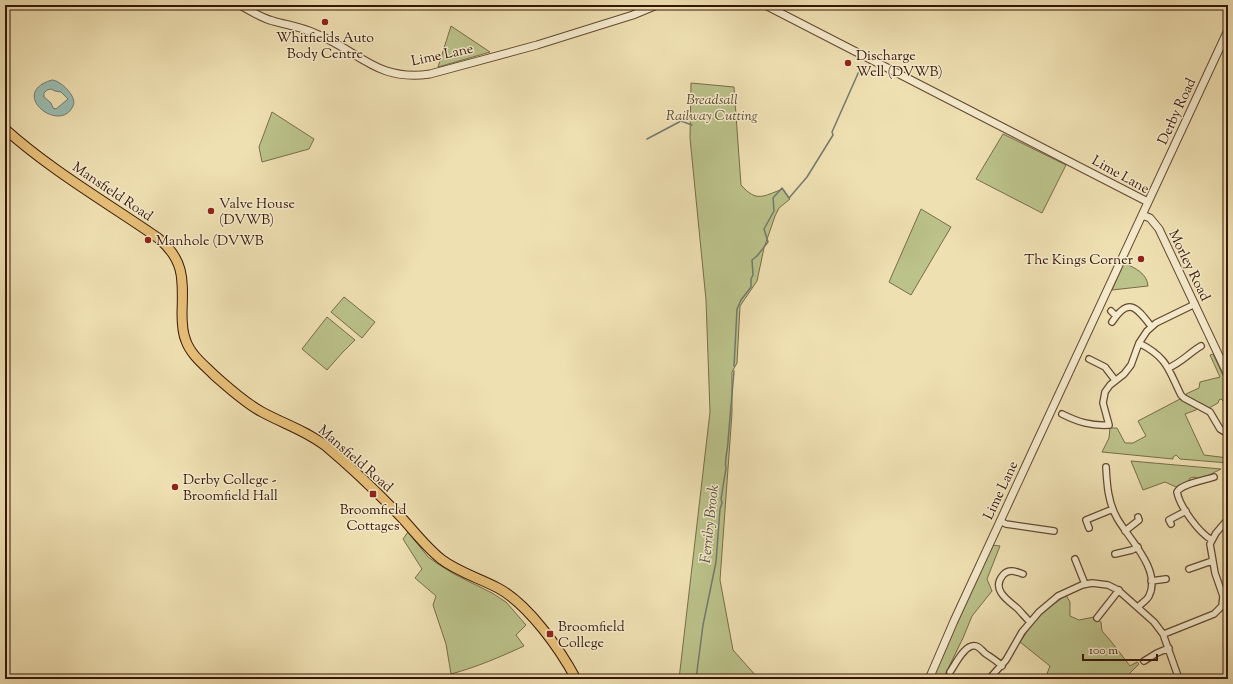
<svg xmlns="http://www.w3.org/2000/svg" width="1233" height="684" font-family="'Sorts Mill Goudy',serif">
<rect width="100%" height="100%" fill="#efe0b2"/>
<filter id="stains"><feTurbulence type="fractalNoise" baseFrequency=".005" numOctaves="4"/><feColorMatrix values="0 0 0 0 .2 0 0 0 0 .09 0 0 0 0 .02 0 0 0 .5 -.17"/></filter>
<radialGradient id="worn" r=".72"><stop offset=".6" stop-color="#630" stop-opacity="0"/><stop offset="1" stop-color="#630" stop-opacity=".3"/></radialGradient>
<path fill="#bbc28a" stroke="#786c48" d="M 451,26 L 490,52 L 438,67 Z
M 691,83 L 734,87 L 741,185 C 757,203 763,196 783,189 L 790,199 L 779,208 L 775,216 L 764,248 L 757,281 L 740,306 L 737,363 L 732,372 L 732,413 L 720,580 L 733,650 L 757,677 L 775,678 L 774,679 L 679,679 L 710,412 L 706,300 L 690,138 Z
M 272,112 L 314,139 L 309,149 L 262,162 L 259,147 Z
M 1003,134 L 1066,165 L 1042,213 L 976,179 Z
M 921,209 L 951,227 L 911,295 L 889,282 Z
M 1124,263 C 1135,268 1147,273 1148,286 L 1112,290 Z
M 344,297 L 375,322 L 362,338 L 331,312 Z
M 327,317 L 355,340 L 342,353 L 327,370 L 302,349 Z
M 1213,354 L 1228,386 L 1228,400 L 1224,402 L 1221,399 L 1219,400 L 1218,403 L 1209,408 L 1186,397 L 1186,394 L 1199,388 L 1200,382 L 1220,377 L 1210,355 Z
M 1180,399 L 1198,407 L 1196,410 L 1185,414 L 1204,455 L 1228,458 L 1228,463 L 1180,459 L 1176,455 L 1173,457 L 1173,459 L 1102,452 L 1109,438 L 1110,428 L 1117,428 L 1125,443 L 1133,443 L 1146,436 L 1138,421 Z
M 1131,461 L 1221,469 L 1199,480 L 1195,477 L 1190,478 L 1187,483 L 1179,485 L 1176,487 L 1165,482 L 1143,490 Z
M 408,532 L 428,557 L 438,564 L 454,574 L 492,593 L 506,602 L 526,625 L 516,635 L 524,646 C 500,657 477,667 451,674 L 446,644 L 433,605 L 436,596 L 415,578 L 422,569 L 403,539 Z
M 992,545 L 1000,546 L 987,579 L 992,591 L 972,616 L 963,638 L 943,679 L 932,679 Z
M 1066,595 L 1070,602 L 1070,616 L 1079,620 L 1094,617 L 1101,622 L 1102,631 L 1110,640 L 1130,666 L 1137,662 L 1139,664 L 1127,676 L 1132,679 L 1045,679 L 1050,666 L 1020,642 L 1033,623 L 1046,610 Z"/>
<path fill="#9abcb1" stroke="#727a6d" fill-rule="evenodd" d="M 52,80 C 60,80 78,97 73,106 C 60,135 7,93 52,80 ZM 51,89 L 55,91 L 61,92 L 68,99 L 56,109 L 53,108 L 51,103 L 44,97 L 44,93 L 47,90 Z"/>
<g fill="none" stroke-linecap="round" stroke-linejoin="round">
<path stroke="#727a6d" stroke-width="1.5" d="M 647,139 L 681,121 L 692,125
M 734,366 L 737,309 L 741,300 L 751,287 L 751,279 L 753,275 L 752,260 L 757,256 L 768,242 L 764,229 L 774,211 L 773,198 L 782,188 L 789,198 L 807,177 L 833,135 L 832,132 L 860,69
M 696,679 L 703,625 L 716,562 L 720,509 L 722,503 L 721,499 L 726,468 C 724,460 728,450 728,441 L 734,371"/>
<defs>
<path id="minor" d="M 1111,311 L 1116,316
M 1112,322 C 1129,296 1137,308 1151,326
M 1139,343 C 1168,358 1168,369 1181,395 L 1184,398 L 1210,412 L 1220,429 L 1228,434
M 1089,359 L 1105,367 L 1115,380
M 1168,368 C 1181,363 1189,353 1201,346
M 1062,414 C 1078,422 1091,426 1109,425 L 1103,403 L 1105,392 L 1110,385 L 1124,374 L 1131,365 L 1139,343 L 1147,331 L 1156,323 L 1195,304
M 1106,467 C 1107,485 1108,502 1117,518 C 1128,538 1162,570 1149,596 C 1147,600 1142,603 1138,607
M 1000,521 L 1006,524 L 1054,531
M 1171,524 L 1169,520 L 1186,511
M 1089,528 L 1086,520 L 1113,509
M 1125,531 L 1139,520 L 1138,517
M 1212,540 C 1199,533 1180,507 1177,492 C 1181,484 1205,480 1214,477
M 1115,554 L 1132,550 L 1138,547
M 1075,559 L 1085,584
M 1189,569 L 1212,561
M 1023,574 C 1017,572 1009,568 1003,575 C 991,589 1007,600 1017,608 C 1021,612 1025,617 1030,622
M 1151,581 L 1166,579
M 1097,618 L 1119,590
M 1164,634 L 1214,614 L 1222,606 L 1223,596 L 1215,573 L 1210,544 L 1216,533 L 1228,519
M 1144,661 L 1157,653 L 1169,648
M 950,672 C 955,665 965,643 976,646 C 980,647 983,652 986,654 C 992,658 997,661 1002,666
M 989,679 L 1006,660 L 1022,632 L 1039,612 L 1058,596 L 1082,585 L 1092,583 L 1108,585 L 1118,590 L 1154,622 L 1163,634 L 1179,679"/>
<path id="tertiary" d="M 240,5 C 251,11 261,18 273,21 C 287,25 301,27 314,33 C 359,50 375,82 430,74 L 537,45 L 633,15 L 657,5
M 765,5 L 1148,202
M 1142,215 L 1150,218 L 1159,229 L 1228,375
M 929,679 L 954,621 L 1033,450 L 1228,30"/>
<path id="primary" d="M 5,129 C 52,171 106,202 158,238 C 185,260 183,280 182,313 C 182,322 182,332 186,341 C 191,355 204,365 214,375 C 229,388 245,403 262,412 C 284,424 307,431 327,447 C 353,469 378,493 401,517 C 414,531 426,547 441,559 C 458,572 479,578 498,588 C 528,604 560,649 576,679"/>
</defs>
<use href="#minor" stroke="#644831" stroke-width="8"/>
<use href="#tertiary" stroke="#644831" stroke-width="9"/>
<use href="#primary" stroke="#361606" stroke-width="11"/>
<use href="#minor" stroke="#f5ebcd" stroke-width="5.5"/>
<use href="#tertiary" stroke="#f5ebcd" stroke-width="7"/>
<use href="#primary" stroke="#e8c079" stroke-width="9"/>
</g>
<g fill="#8f2418" stroke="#f5ebcd" stroke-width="1.5">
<circle cx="325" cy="22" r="4"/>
<circle cx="848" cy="63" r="4"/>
<circle cx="211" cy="211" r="4"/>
<circle cx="148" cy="240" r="4"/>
<circle cx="1141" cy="259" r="4"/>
<circle cx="175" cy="487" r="4"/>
<rect x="369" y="490" width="8" height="8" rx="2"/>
<rect x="546" y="630" width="8" height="8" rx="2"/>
</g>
<g text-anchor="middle" stroke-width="3" stroke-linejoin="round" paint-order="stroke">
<g font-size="14" fill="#361606" stroke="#f5ebcd" text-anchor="start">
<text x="325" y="42" text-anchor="middle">Whitfields Auto<tspan x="325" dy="16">Body Centre</tspan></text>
<text x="856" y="60">Discharge<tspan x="856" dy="16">Well (DVWB)</tspan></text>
<text x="219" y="208">Valve House<tspan x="219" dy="16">(DVWB)</tspan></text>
<text x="156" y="245">Manhole (DVWB</text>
<text x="1133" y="264" text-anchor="end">The Kings Corner</text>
<text x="183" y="484">Derby College -<tspan x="183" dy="16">Broomfield Hall</tspan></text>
<text x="373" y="514" text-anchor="middle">Broomfield<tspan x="373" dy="16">Cottages</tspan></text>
<text x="558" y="631">Broomfield<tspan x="558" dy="16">College</tspan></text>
</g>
<g font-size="14" fill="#361606" stroke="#f5ebcd">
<text transform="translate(442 54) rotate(-12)" y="5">Lime Lane</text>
<text transform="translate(1176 111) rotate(-65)" y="5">Derby Road</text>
<text transform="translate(1121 174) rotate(29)" y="5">Lime Lane</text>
<text transform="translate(113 191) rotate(34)" y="5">Mansfield Road</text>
<text transform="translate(1190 265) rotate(64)" y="5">Morley Road</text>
<text transform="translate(356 458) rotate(41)" y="5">Mansfield Road</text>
<text transform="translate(1000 490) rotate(-65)" y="5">Lime Lane</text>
</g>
<g font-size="14" font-style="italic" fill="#5e4a2e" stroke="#f5ebcd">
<text x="712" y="104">Breadsall<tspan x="712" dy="16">Railway Cutting</tspan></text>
</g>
<g font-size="15" font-style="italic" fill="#595042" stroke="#f5ebcd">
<text transform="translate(709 524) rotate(-84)" y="5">Ferriby Brook</text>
</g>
</g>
<rect width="1233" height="684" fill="none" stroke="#efe0b2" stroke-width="20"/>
<rect x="6" y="6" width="1221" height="672" fill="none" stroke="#361606" stroke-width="2"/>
<rect x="10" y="10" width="1213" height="664" fill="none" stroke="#361606"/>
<path d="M1083 654v6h74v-6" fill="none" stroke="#361606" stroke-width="2"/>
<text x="1089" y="654" font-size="12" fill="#361606" stroke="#f5ebcd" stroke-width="3" paint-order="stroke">100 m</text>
<rect width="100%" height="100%" filter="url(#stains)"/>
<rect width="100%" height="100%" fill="url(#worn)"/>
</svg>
